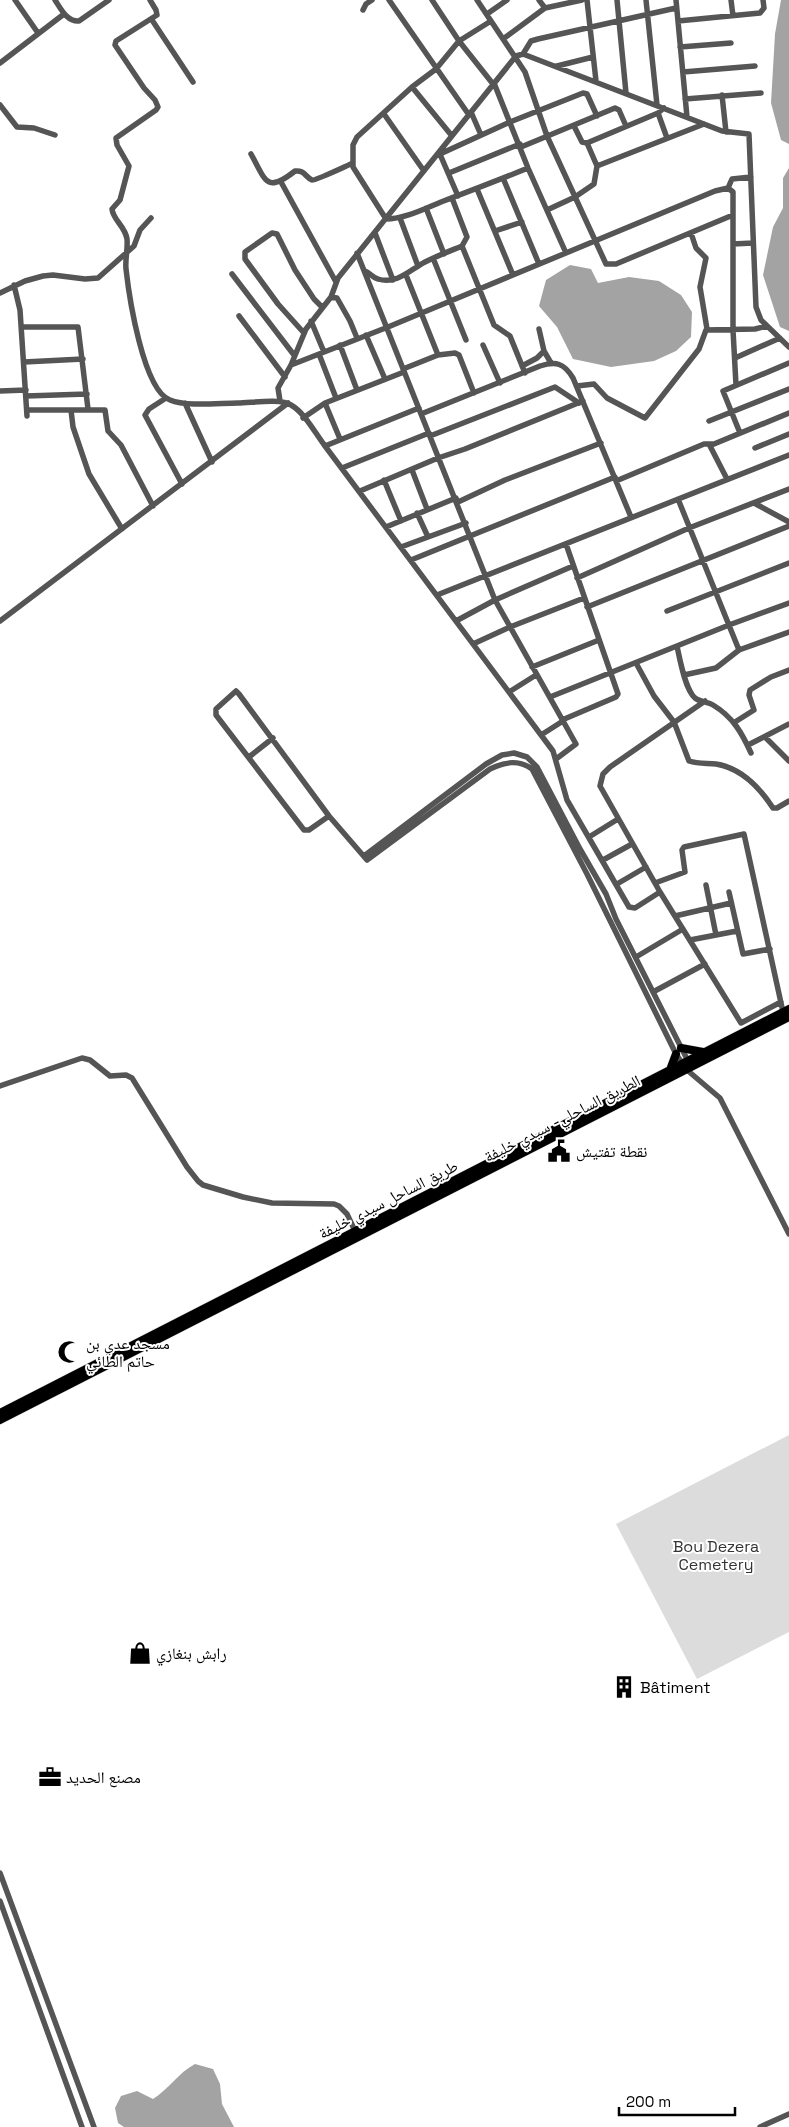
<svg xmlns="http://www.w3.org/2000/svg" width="789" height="2127" font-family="'Space Grotesk','Noto Naskh Arabic',sans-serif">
<rect width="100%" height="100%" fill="#fff"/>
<path fill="#dcdcdc" d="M 789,1435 L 789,1632 L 697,1679 L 616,1524 Z"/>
<path fill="#a3a3a3" d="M 781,0 L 789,0 L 789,144 L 781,140 L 771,103 L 775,34 Z
M 789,168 L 789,331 L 780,327 L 763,275 L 773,227 L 783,208 L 783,178 Z
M 570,265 L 591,269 L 598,283 L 629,277 L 659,281 L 681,295 L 692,312 L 691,337 L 676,351 L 654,361 L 611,367 L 573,359 L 557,327 L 539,306 L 546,280 Z
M 195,2064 L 213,2069 L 220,2084 L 222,2104 L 234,2127 L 124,2127 L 118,2123 L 115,2108 L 121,2096 L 137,2091 L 153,2099 C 169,2089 178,2073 195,2064 Z"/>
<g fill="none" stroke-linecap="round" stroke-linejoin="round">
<defs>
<path id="highway" d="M 681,1048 L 703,1052
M 670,1070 L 676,1054
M 0,1413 L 789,1009
M 0,1420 L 789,1017"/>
</defs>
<use href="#highway" stroke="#dbdbdb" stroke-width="9"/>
<path stroke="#555" stroke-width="5.5" d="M 15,0 L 38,33
M 55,0 C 61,9 67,22 79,21 L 109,0
M 150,0 L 156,10 L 157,15 L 116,41 L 115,45 L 144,88 L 155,100 L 158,107 L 156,110 L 116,138 L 117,145 L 129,166 L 120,200 L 112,209 C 113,220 125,226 127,239 C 128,249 125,259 126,269 C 129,296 143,390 170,400 C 187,407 219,403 238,403 C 251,403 281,398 291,405 C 305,413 315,433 325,446 L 553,751 L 567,800 L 629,907 L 635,908 L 660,892
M 389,0 L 469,115
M 432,0 L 459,41 L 491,21
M 477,0 L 525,72 L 547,136 L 606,264 L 616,264 L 733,215
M 539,0 L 545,8
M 587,0 L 596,81
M 617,0 L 626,93
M 646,0 L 657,105
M 676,0 L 687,117
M 731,0 L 733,16
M 363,10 L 366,4 L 372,0
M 487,14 L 507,0
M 152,20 L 193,82
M 678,21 L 760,13 L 764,8 L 763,0
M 503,39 L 545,8 L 582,0
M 680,47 L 731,43
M 523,54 L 531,41 L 538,39 L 676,8
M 0,63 L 64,14
M 557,66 L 593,57
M 683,72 L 755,66
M 494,83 L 528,168 L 566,253
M 493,84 L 459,41 L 436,69 L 412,87 L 357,137 L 353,145 L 353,167 L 386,219 C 404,219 424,209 441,202 C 470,191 499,180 528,168
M 412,87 L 452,136
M 722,95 L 726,132
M 685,99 L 761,93
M 0,105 L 17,127 L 34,128 L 55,135
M 471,112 L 481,135
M 658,113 L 667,138
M 384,114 L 424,171
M 574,126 L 582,142 L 587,143 L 658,113 L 664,108
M 521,147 L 615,108 L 619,110 L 626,126
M 439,152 L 458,196
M 251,154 C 266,181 266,194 295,171 C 305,170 305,177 312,180 C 315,181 346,166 353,163
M 440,154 L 510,122 L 583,93 L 587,94 L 597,116
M 597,166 L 704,124
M 449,173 L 520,144
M 503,178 L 539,264
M 281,182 L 336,282
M 728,188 L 732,179 L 751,177
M 477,189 L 513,275
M 452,198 L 467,237 L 462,246
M 426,208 L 444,254
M 547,210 L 575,197 L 594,184 L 597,166 L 587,143
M 400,218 L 418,266
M 495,231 L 522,222
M 375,233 L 393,280
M 691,233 L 696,248 L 706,258 L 700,287 L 707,329
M 733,244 L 753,243
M 357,253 L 495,600 L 576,744 L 556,759
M 433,258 L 466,340
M 365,271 C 370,273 373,278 378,279 C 397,285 411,269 425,262 C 437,256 450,251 462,246 L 494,325 L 510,336 L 525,373
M 232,274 L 294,355
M 406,275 L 438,355
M 14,285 L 20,310 L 27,416
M 0,293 L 25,281 L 43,276 L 53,275 L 85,279 L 98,278 L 134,246 L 140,230 L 151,218
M 331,297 L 337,298 L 350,321 L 357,338
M 239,316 L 285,377
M 311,321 L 324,352
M 22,327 L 78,327 L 88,409
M 539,329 L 544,351 L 551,363
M 304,333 L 278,304 L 245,259 L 245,252 L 272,233 L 277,234 L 295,270 L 314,299 L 322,307
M 366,335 L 385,379
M 340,345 L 357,390
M 483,345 L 500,383
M 319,354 L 336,398
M 735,358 L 780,338
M 24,362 L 83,359
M 291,365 L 388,327 L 715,191 L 728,188 L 733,192 L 733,330 L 736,385
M 522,366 L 537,358 L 544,351
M 403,369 L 438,355 L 455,353 L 459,355 L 474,393
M 577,386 L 594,384 L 607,398 L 645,418 L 699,349 L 706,330 L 755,329 L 767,326
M 0,391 L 26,390
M 26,396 L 87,394
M 166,398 L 149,409 L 145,415 L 182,484
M 280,401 L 278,388 L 291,365 L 306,329 L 331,297 L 338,278 L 516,56 L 523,54 L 722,131 L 749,134 L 756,307 L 761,320 L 789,347
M 185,403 L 212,462
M 325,403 L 340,439
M 27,410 L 105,410 L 108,431 L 121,445 L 153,506
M 71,410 L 73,427 L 89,474 L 122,529
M 421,414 L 540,366 C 556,361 564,363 573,378 L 631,517
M 303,418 L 325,403 L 404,372
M 709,421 L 789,389
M 740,433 L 723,391 L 789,363
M 430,436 L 555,387 L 579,403
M 709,444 L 727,479
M 325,446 L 419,408
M 755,448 L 789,434
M 342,468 L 429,433
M 412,470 L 427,509
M 384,480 L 401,521
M 616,481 L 704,444 L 714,444 L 789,413
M 360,491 L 438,458 L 465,449 L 583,401
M 678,499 L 739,650
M 458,502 L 505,480 L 601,443
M 754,503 L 789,522
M 417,513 L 428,537
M 386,527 L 456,498
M 401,547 L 466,523
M 411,560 L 615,477
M 577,578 L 689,528 L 789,489
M 437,595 L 789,455
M 587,607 L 789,526
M 667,611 L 789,563
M 0,621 L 288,403
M 456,621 L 495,600 L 573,566
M 473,644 L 510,627 L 584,598
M 677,646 C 680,660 685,689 695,698 C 700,702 708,702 713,705 C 733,717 742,733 751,753
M 636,663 L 654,696 L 674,722 L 689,761 C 698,764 707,763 716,764 C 741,768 760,788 773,808 L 777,808 L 789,801
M 532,667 L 599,640
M 684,675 L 716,668 L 739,650 L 789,632
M 509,692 L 536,675
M 550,697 L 729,625 L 789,603
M 705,701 L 610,767 L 603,774 L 600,786 L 660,892 L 741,1023 L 781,1002
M 562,720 L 616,697 L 618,694 L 566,544
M 735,722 L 754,710 L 749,695 L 750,690 L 771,677 L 789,670
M 541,735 L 563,721
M 765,737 L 789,761
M 748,745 L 789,724
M 249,757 L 273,738
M 329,816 L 309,830 L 304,830 L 216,715 L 216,709 L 236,691 L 239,694 L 329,816 L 367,860 L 490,769 C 504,762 518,759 532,769 L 587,874 L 676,1054 L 687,1070 L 720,1098 L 789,1234
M 589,837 L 618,819
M 364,856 L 486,764 L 502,755 L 514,753 L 527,757 L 537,767 L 580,849 L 606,894 L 616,919 L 689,1063
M 603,860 L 632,844
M 655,883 L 685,872 L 682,850 L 684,847 L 744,834 L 783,1012
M 617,884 L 646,867
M 706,885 L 716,935
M 729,892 L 743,954 L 770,949
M 675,916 L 731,903
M 690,940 L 737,931
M 636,957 L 683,929
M 653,992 L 705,964
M 0,1086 L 82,1058 L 90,1060 L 110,1076 L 126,1075 L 132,1078 L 187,1167 L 198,1181 L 203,1185 L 243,1197 L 272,1203 L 334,1204 L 339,1206 L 347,1214 L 355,1231
M 0,1873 L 94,2127
M 0,1901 L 82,2127
M 760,2127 L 789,2114"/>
<use href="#highway" stroke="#000" stroke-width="8"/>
</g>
<defs>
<symbol id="civic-bare" viewBox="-9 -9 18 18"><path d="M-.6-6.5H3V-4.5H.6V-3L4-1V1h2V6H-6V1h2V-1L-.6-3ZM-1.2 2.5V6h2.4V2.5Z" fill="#000" stroke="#fff" stroke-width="2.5" paint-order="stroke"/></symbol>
<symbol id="mosque-bare" viewBox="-9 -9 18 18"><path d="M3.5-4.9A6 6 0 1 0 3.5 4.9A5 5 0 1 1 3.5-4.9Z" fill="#000" stroke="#fff" stroke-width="2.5" paint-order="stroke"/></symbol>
<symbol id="shop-bare" viewBox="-9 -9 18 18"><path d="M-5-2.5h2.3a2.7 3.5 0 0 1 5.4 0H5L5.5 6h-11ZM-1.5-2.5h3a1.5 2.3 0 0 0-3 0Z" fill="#000" stroke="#fff" stroke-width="2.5" paint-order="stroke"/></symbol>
<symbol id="building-bare" viewBox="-9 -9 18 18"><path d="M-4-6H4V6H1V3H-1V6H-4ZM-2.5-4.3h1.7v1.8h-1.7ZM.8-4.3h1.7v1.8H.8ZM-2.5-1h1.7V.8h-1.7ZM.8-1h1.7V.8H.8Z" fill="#000" stroke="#fff" stroke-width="2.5" paint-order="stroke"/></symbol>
<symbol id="office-bare" viewBox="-9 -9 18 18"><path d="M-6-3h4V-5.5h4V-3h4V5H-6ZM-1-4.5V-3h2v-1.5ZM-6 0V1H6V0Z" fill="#000" stroke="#fff" stroke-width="2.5" paint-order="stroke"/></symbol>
</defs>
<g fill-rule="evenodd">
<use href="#civic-bare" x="543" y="1135" width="32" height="32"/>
<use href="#mosque-bare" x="53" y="1336" width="32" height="32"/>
<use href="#shop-bare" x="124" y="1637" width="32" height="32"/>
<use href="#building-bare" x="608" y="1671" width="32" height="32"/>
<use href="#office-bare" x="34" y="1761" width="32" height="32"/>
</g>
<g text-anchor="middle" stroke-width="4" stroke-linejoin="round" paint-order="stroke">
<g font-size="16" fill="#000" stroke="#fff">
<text transform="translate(562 1118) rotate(-27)" y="6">الطريق الساحلي- سيدي خليفة</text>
<text transform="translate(388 1199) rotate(-27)" y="6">طريق الساحل سيدي خليفة</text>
</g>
<g font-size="16" fill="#000" stroke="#fff" text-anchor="start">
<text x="576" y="1157">نقطة تفتيش</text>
<text x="86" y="1349">مسجد عدي بن<tspan x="86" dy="18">حاتم الطائي</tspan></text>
<text x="156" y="1659">رابش بنغازي</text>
<text x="640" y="1693">Bâtiment</text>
<text x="66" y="1783">مصنع الحديد</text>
</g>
<g font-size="16" fill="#333" stroke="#fff">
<text x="716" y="1552">Bou Dezera<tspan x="716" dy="18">Cemetery</tspan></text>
</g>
</g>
<path d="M619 2107v8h116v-8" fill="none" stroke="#000000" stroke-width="2.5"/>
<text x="626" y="2107" font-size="15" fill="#000000" stroke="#ffffff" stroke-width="4" paint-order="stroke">200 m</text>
</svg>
